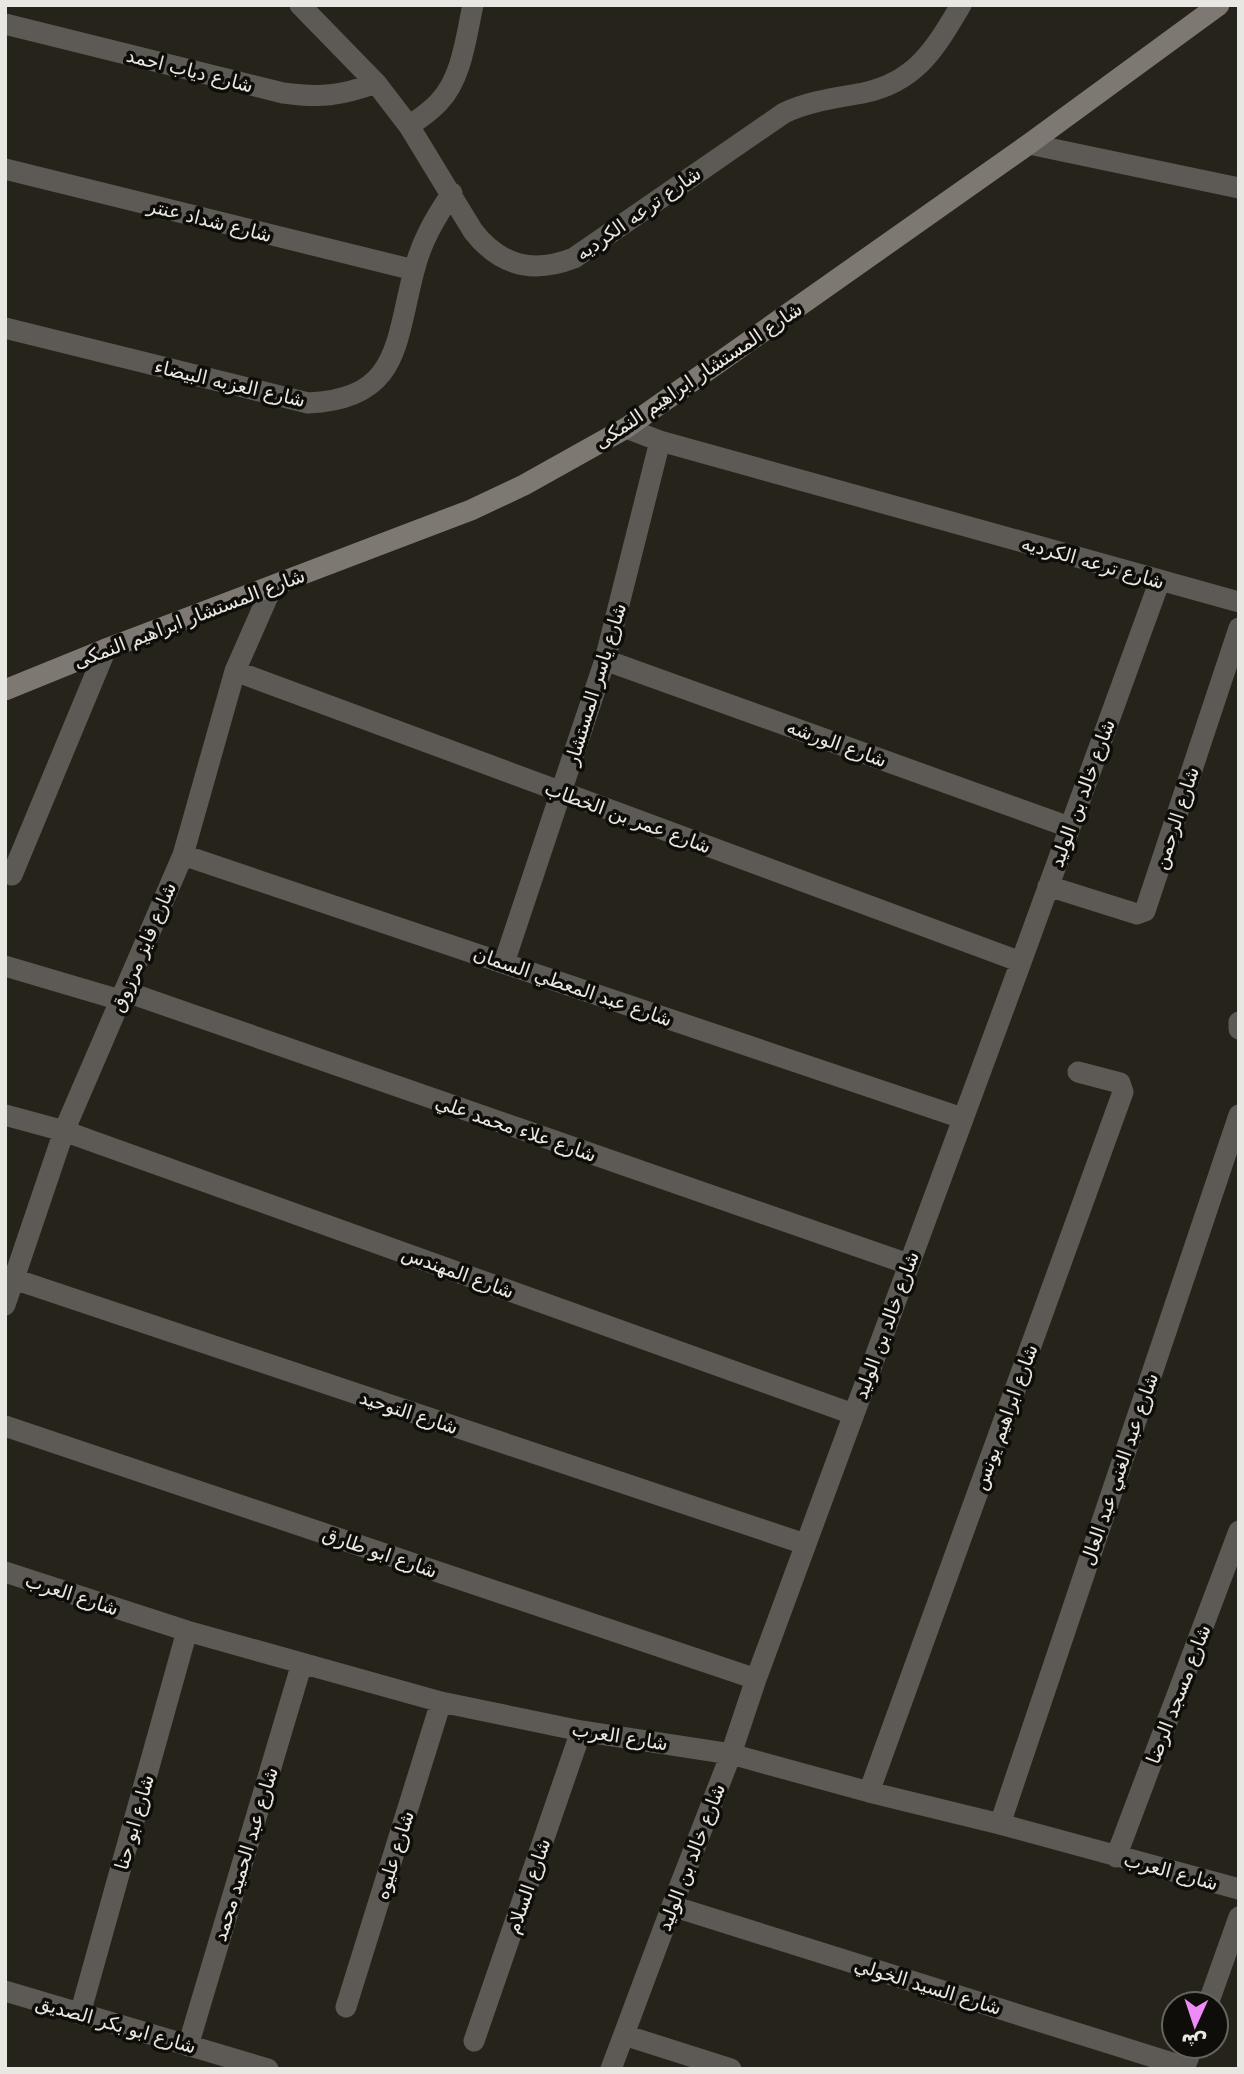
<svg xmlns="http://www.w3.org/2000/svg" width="1244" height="2074" font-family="'DejaVu Sans','Noto Naskh Arabic',sans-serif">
<rect width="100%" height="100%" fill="#26241a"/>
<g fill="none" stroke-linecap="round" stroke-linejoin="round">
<path stroke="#5d5a56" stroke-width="21" d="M 300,5 L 376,83 L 409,126 L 473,231 C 500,266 533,274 574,258 L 784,113 C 809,101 836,98 863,93 C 916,82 935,49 961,5
M 5,24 L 283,93 C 320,98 341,96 376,83
M 409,126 C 419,119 430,112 439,102 C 462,78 466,37 473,5
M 1029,144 L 1239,188
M 5,169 L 414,270
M 5,328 L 308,403 C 400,399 395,343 414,271 C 421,242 435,218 452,193
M 626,428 L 660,441 L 1239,602
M 605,660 L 1069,827
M 235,671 L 1021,962
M 183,855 L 962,1118
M 12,875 L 106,649
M 1048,886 L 1137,914 L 1145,911 L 1239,628
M 504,963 L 605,660 L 660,441
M 5,966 L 120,1000
M 124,991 L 908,1264
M 1239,1022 L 1239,1029
M 5,1115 L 64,1131 L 853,1414
M 14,1279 L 805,1544
M 5,1305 L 64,1131 L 183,855 L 235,671 L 272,587
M 5,1426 L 756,1679
M 5,1572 L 187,1631 L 441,1702 L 581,1731 L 731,1754 L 869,1792 L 1000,1824 L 1239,1889
M 869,1792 L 1123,1092 L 1120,1083 L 1078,1072
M 1000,1824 L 1239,1115
M 1116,1857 L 1239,1531
M 672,1906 L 1185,2067
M 5,1991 L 268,2069
M 1208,2004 L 1239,1917
M 346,2007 L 441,1702
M 80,2014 L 187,1631
M 624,2035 L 731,2069
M 474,2041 L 581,1731
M 188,2046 L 302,1663
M 611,2069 L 672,1906 L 731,1754 L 756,1679 L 1021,962 L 1160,580
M 1184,2069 L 1193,2046"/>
<path stroke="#7e7872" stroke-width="21" d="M 5,690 L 106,649 L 471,510 L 524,485 L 626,428 L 1029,144 L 1219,5"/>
</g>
<g text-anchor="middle" stroke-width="7" stroke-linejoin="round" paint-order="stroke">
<g font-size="19" fill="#e9e7e1" stroke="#0e0d09">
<text transform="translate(190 70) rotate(14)" y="7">شارع دياب احمد</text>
<text transform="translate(638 213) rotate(-35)" y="7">شارع ترعه الكرديه</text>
<text transform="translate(210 220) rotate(14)" y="7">شارع شداد عنتر</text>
<text transform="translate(698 375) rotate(-34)" y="7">شارع المستشار ابراهيم النمكى</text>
<text transform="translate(230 383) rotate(13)" y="7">شارع العزبه البيضاء</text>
<text transform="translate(1093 562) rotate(16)" y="7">شارع ترعه الكرديه</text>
<text transform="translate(189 618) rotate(-21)" y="7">شارع المستشار ابراهيم النمكى</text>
<text transform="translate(595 684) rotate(-73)" y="7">شارع ياسر المستشار</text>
<text transform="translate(837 743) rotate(20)" y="7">شارع الورشه</text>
<text transform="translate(1082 793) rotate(-70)" y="7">شارع خالد بن الوليد</text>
<text transform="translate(628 817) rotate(20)" y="7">شارع عمر بن الخطاب</text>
<text transform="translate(1176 818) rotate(-72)" y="7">شارع الرحمن</text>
<text transform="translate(143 947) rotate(-67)" y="7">شارع فايز مرزوق</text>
<text transform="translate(573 986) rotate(19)" y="7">شارع عبد المعطي السمان</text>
<text transform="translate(516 1128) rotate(19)" y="7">شارع علاء محمد علي</text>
<text transform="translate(458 1272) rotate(20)" y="7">شارع المهندس</text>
<text transform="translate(886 1325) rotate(-70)" y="7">شارع خالد بن الوليد</text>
<text transform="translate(409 1412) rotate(18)" y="7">شارع التوحيد</text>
<text transform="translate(1005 1417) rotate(-70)" y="7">شارع ابراهيم يونس</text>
<text transform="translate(1119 1469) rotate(-71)" y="7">شارع عبد الغني عبد العال</text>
<text transform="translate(380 1552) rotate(19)" y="7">شارع ابو طارق</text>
<text transform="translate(72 1594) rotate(18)" y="7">شارع العرب</text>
<text transform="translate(1178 1694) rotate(-69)" y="7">شارع مسجد الرضا</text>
<text transform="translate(620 1736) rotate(9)" y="7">شارع العرب</text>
<text transform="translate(134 1822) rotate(-74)" y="7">شارع ابو حنا</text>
<text transform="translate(245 1854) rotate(-73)" y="7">شارع عبد الحميد محمد</text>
<text transform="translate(394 1855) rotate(-73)" y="7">شارع عليوه</text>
<text transform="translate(691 1857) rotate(-69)" y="7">شارع خالد بن الوليد</text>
<text transform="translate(1171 1871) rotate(15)" y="7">شارع العرب</text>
<text transform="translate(528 1886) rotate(-71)" y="7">شارع السلام</text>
<text transform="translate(928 1986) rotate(17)" y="7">شارع السيد الخولي</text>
<text transform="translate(116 2024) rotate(16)" y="7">شارع ابو بكر الصديق</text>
</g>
</g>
<rect width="1244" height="2074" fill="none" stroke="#e9e7e1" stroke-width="14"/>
<g transform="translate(1195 2025) rotate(183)"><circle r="33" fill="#0e0d09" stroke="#66645f" stroke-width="2"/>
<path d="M0-5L12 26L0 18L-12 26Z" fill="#ef8bf7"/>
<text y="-10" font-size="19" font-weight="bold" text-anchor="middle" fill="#e9e7e1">ش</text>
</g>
</svg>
